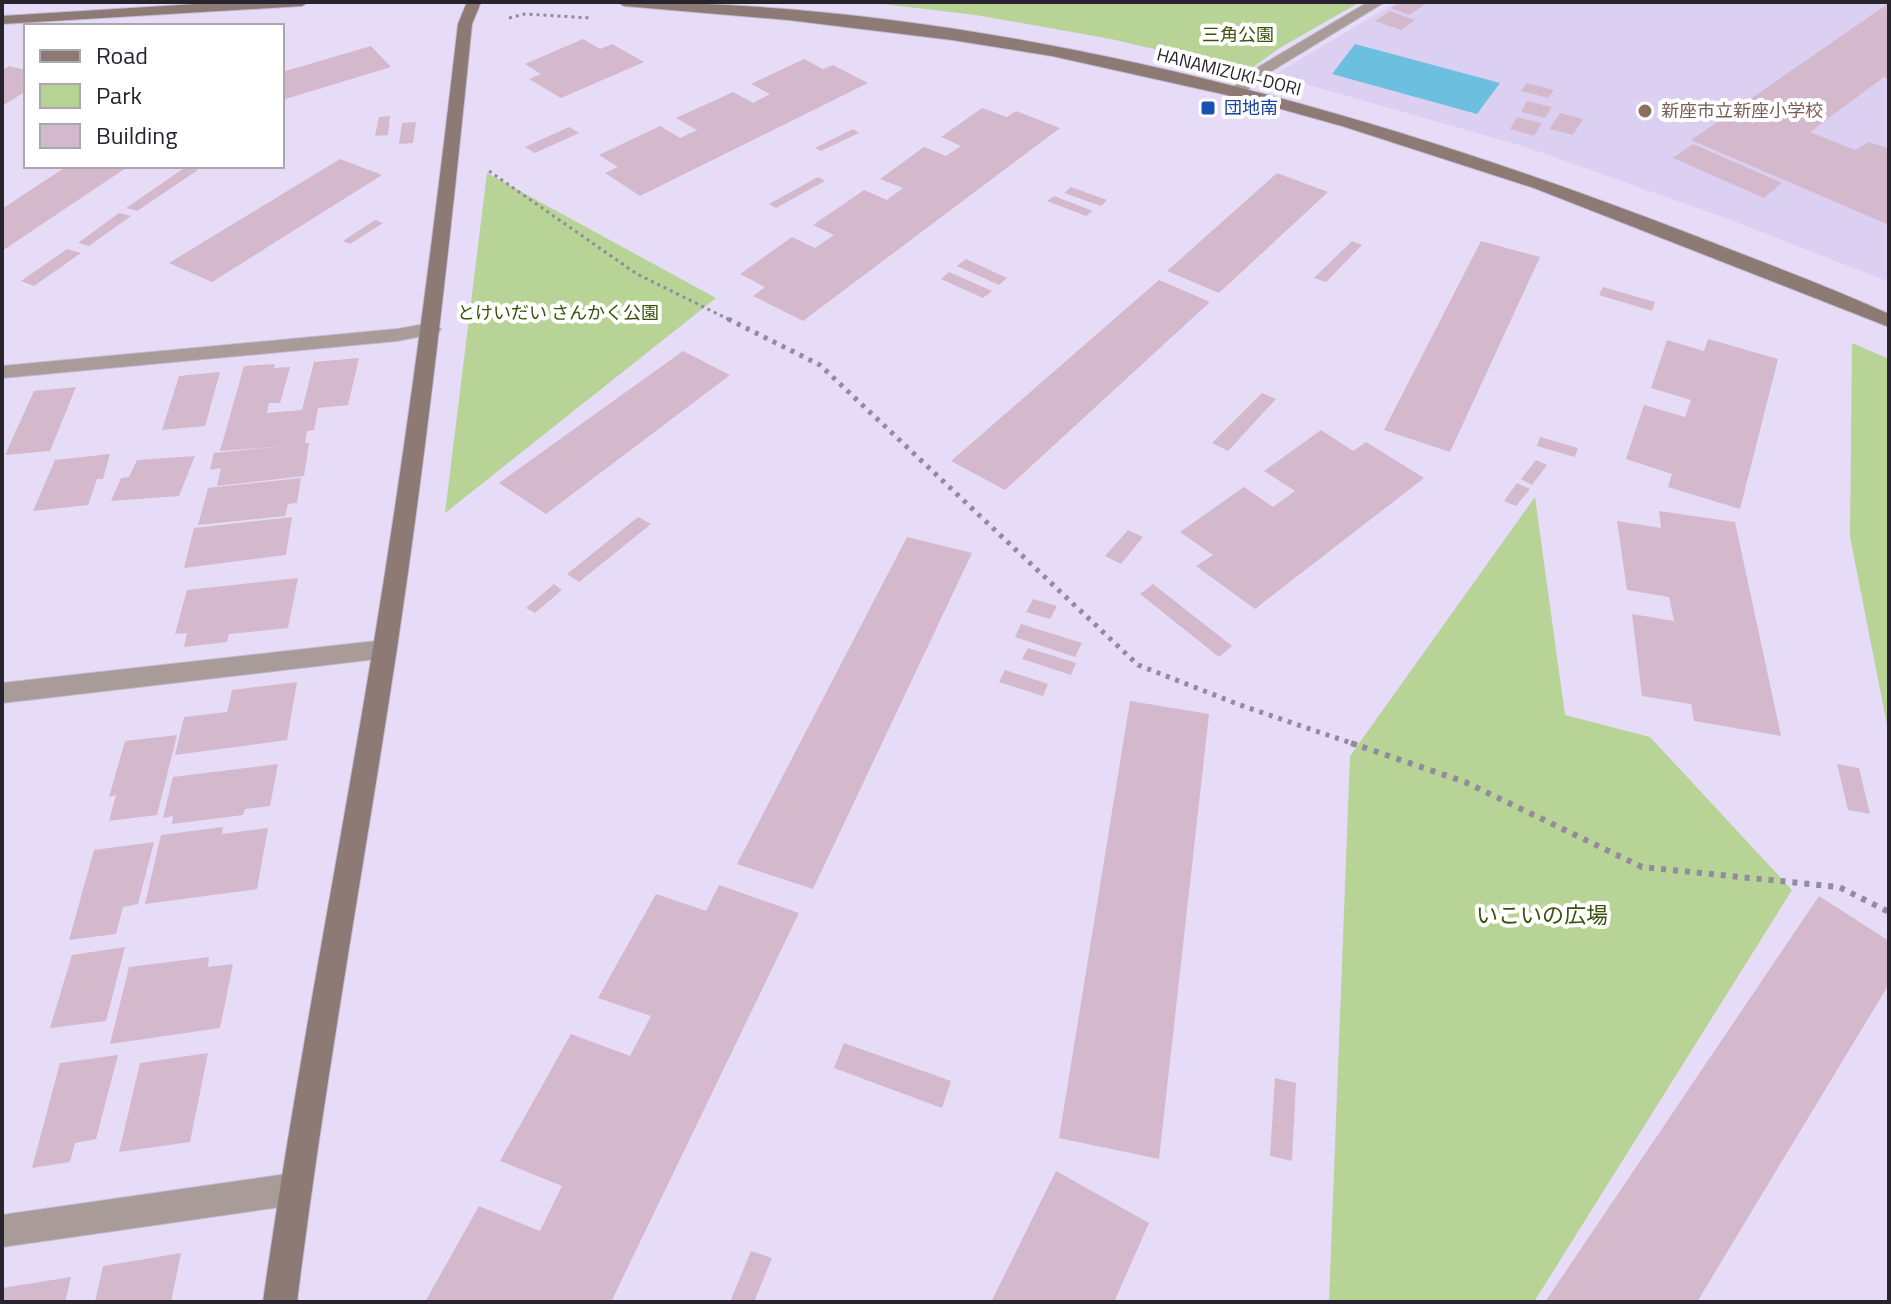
<svg xmlns="http://www.w3.org/2000/svg" width="1891" height="1304" font-family="'Titillium Web','Noto Sans JP',sans-serif">
<rect width="100%" height="100%" fill="#e6dcf7"/>
<path fill="#dcd0f2" d="M 1396,2 L 1889,2 L 1889,282 L 1728,219 L 1526,147 L 1274,75 Z"/>
<path fill="#b8d396" d="M 866,2 L 1360,2 L 1278,49 L 1248,71 L 1111,39 L 976,15 Z
M 487,173 L 716,298 L 445,513 Z
M 1852,343 L 1889,359 L 1889,735 L 1850,537 Z
M 1535,497 L 1565,715 L 1650,737 L 1792,890 L 1534,1302 L 1329,1302 L 1350,756 Z"/>
<path fill="#6dbfdf" d="M 1355,44 L 1500,83 L 1477,114 L 1332,74 Z"/>
<path fill="#d3b9cb" d="M 1401,2 L 1421,2 L 1426,4 L 1409,15 L 1391,8 Z
M 1889,3 L 1889,79 L 1884,77 L 1810,132 L 1855,150 L 1869,142 L 1889,149 L 1889,225 L 1691,140 Z
M 1390,11 L 1415,20 L 1401,30 L 1375,21 Z
M 583,39 L 600,49 L 612,44 L 644,62 L 561,98 L 529,79 L 541,74 L 525,64 Z
M 371,46 L 391,67 L 282,100 L 282,72 Z
M 804,59 L 823,69 L 833,65 L 868,83 L 640,196 L 605,173 L 618,167 L 599,155 L 660,126 L 680,138 L 697,130 L 676,118 L 733,92 L 753,103 L 770,94 L 751,84 Z
M 9,66 L 26,70 L 26,91 L 2,106 L 2,70 Z
M 1527,83 L 1554,90 L 1548,98 L 1521,91 Z
M 1527,101 L 1552,107 L 1545,118 L 1521,112 Z
M 982,108 L 1007,117 L 1016,111 L 1060,128 L 803,321 L 753,296 L 765,287 L 740,274 L 792,237 L 815,248 L 834,235 L 813,225 L 864,190 L 887,200 L 903,188 L 880,179 L 924,147 L 946,156 L 961,146 L 941,137 Z
M 1560,113 L 1583,119 L 1573,135 L 1549,129 Z
M 390,116 L 388,135 L 375,136 L 379,117 Z
M 1517,117 L 1542,123 L 1534,136 L 1510,129 Z
M 416,122 L 413,143 L 399,144 L 402,123 Z
M 569,127 L 579,133 L 535,153 L 525,147 Z
M 853,129 L 859,133 L 821,151 L 815,148 Z
M 1693,144 L 1782,183 L 1764,198 L 1673,158 Z
M 340,159 L 382,175 L 212,282 L 169,263 Z
M 67,166 L 129,166 L 2,251 L 2,209 Z
M 187,166 L 198,170 L 137,211 L 126,208 Z
M 1277,173 L 1328,192 L 1219,293 L 1167,271 Z
M 818,177 L 825,181 L 776,208 L 769,204 Z
M 1071,187 L 1107,200 L 1101,206 L 1064,193 Z
M 1054,196 L 1093,211 L 1086,216 L 1047,201 Z
M 119,213 L 131,216 L 89,246 L 78,243 Z
M 375,220 L 383,223 L 350,244 L 343,241 Z
M 1352,241 L 1362,245 L 1326,282 L 1314,278 Z
M 1481,241 L 1540,257 L 1450,452 L 1384,430 Z
M 67,249 L 81,253 L 34,286 L 21,281 Z
M 966,259 L 1007,278 L 999,285 L 957,266 Z
M 949,272 L 992,291 L 983,298 L 941,279 Z
M 1159,280 L 1210,302 L 1005,490 L 951,461 Z
M 1603,287 L 1655,302 L 1652,311 L 1599,295 Z
M 1708,339 L 1778,359 L 1740,509 L 1668,487 L 1672,474 L 1626,459 L 1644,405 L 1685,417 L 1691,400 L 1651,388 L 1667,340 L 1704,351 Z
M 683,351 L 730,375 L 546,514 L 499,483 Z
M 359,358 L 348,405 L 318,408 L 314,430 L 307,431 L 305,443 L 309,443 L 304,476 L 217,486 L 221,468 L 210,470 L 214,453 L 285,446 L 220,451 L 244,366 L 275,364 L 274,368 L 290,367 L 280,403 L 269,403 L 267,413 L 302,410 L 314,362 Z
M 220,372 L 205,426 L 162,430 L 179,376 Z
M 76,387 L 50,451 L 5,455 L 34,391 Z
M 1262,393 L 1276,399 L 1228,451 L 1212,443 Z
M 1321,430 L 1353,451 L 1366,442 L 1424,478 L 1255,609 L 1196,566 L 1213,555 L 1180,532 L 1244,487 L 1273,507 L 1295,491 L 1264,471 Z
M 1540,437 L 1578,448 L 1575,457 L 1537,446 Z
M 110,454 L 103,479 L 97,479 L 88,505 L 33,511 L 55,460 Z
M 195,456 L 179,496 L 111,501 L 121,478 L 129,477 L 137,460 Z
M 1536,460 L 1547,465 L 1532,485 L 1521,479 Z
M 301,478 L 297,503 L 288,504 L 285,516 L 198,525 L 208,488 Z
M 1517,483 L 1530,489 L 1516,506 L 1504,501 Z
M 1659,511 L 1735,522 L 1781,736 L 1694,721 L 1691,704 L 1642,696 L 1632,614 L 1674,621 L 1669,597 L 1627,590 L 1617,521 L 1661,528 Z
M 292,517 L 286,555 L 184,568 L 194,528 Z
M 638,517 L 651,524 L 579,582 L 567,574 Z
M 1128,530 L 1143,537 L 1121,564 L 1105,556 Z
M 907,537 L 972,553 L 813,889 L 737,864 Z
M 298,578 L 288,628 L 229,634 L 227,642 L 184,647 L 187,633 L 175,634 L 187,590 Z
M 554,584 L 562,590 L 535,613 L 526,608 Z
M 1153,584 L 1232,646 L 1219,657 L 1140,594 Z
M 1033,599 L 1057,606 L 1050,619 L 1026,612 Z
M 1021,624 L 1082,643 L 1075,657 L 1015,637 Z
M 1028,648 L 1076,663 L 1071,675 L 1022,659 Z
M 1005,670 L 1048,684 L 1043,696 L 999,682 Z
M 297,682 L 287,740 L 175,755 L 184,717 L 227,712 L 232,690 Z
M 1130,701 L 1209,714 L 1159,1159 L 1059,1138 Z
M 177,735 L 157,815 L 109,821 L 116,795 L 109,797 L 125,741 Z
M 278,764 L 270,806 L 245,809 L 243,815 L 172,824 L 173,816 L 163,818 L 173,777 Z
M 1837,764 L 1859,768 L 1870,814 L 1848,810 Z
M 223,827 L 222,834 L 268,828 L 257,889 L 145,904 L 161,835 Z
M 154,842 L 138,904 L 123,907 L 116,934 L 69,940 L 94,850 Z
M 719,885 L 799,913 L 611,1302 L 425,1302 L 479,1206 L 540,1231 L 562,1186 L 500,1161 L 571,1034 L 630,1056 L 651,1016 L 598,998 L 656,894 L 706,911 Z
M 1819,896 L 1889,941 L 1889,984 L 1697,1302 L 1545,1302 Z
M 125,947 L 106,1021 L 50,1028 L 72,955 Z
M 209,957 L 208,967 L 233,964 L 220,1028 L 110,1044 L 129,967 Z
M 844,1043 L 951,1081 L 942,1108 L 834,1068 Z
M 208,1053 L 190,1142 L 119,1152 L 140,1063 Z
M 118,1055 L 96,1139 L 75,1143 L 70,1162 L 32,1168 L 60,1063 Z
M 1275,1078 L 1296,1083 L 1292,1161 L 1270,1156 Z
M 1056,1171 L 1149,1223 L 1114,1302 L 991,1302 Z
M 751,1251 L 772,1258 L 754,1302 L 730,1302 Z
M 181,1253 L 171,1302 L 95,1302 L 103,1266 Z
M 71,1277 L 65,1302 L 2,1302 L 2,1288 Z"/>
<g fill="none" stroke-linecap="round" stroke-linejoin="round">
<defs>
<path id="lane" d="M 385,640 L 393,642 L 397,649 L 393,656 L 385,658 L 2,703 L 2,683 Z"/>
<path id="street" d="M 1368,2 L 1385,2 L 1270,72 L 1240,96 L 1228,96 L 1226,93 L 1260,66 Z
M 431,323 L 441,329 L 438,333 L 397,341 L 2,378 L 2,366 L 397,329 Z
M 294,1173 L 305,1178 L 310,1189 L 305,1200 L 294,1205 L 2,1247 L 2,1215 Z"/>
<path id="secondary" d="M 229,2 L 309,2 L 302,6 L 2,24 L 2,16 Z
M 467,2 L 481,2 L 472,24 C 451,233 428,441 397,648 C 364,866 324,1083 297,1302 L 263,1302 C 294,1083 337,867 373,648 C 407,441 434,233 458,24 Z
M 617,2 C 983,2 1359,105 1698,237 C 1762,262 1827,286 1889,314 L 1889,327 L 1534,188 L 1342,126 L 1245,99 L 1052,56 L 952,40 L 788,20 L 624,6 Z"/>
</defs>
<use href="#lane" stroke="#c4bbd3" stroke-width="2"/>
<use href="#street" stroke="#c4bbd3" stroke-width="2"/>
<use href="#secondary" stroke="#c4bbd3" stroke-width="2"/>
<path stroke="#928b9e" stroke-width="3" stroke-dasharray="3 4" stroke-linecap="butt" d="M 509,18 L 525,14 L 591,18
M 489,171 L 637,274 L 732,321"/>
<path stroke="#928b9e" stroke-width="5" stroke-dasharray="4 6" stroke-linecap="butt" d="M 728,319 L 820,365 L 1138,665 L 1240,705 L 1357,745"/>
<path stroke="#928b9e" stroke-width="6" stroke-dasharray="5 7" stroke-linecap="butt" d="M 1351,743 L 1465,782 L 1642,867 L 1839,887 L 1889,912"/>
<use href="#lane" fill="#a99c98" fill-rule="evenodd"/>
<use href="#street" fill="#a99c98" fill-rule="evenodd"/>
<use href="#secondary" fill="#8d7a75" fill-rule="evenodd"/>
</g>
<rect fill="#1a4fb4" stroke="#fff" stroke-width="3" x="1200" y="100" width="16" height="16" rx="4"/>
<circle fill="#8d6e63" stroke="#fff" stroke-width="3" cx="1645" cy="111" r="8"/>
<g text-anchor="middle" stroke-width="8" stroke-linejoin="round" paint-order="stroke">
<g font-size="18" fill="#3a520b" stroke="#fff">
<text x="1238" y="41">三角公園</text>
<text x="558" y="319">とけいだい さんかく公園</text>
</g>
<g font-size="18" fill="#28242e" stroke="#fff">
<text transform="translate(1229 72) rotate(14)" y="6">HANAMIZUKI-DORI</text>
</g>
<g font-size="18" fill="#164399" stroke="#fff" text-anchor="start">
<text x="1224" y="114">団地南</text>
</g>
<g font-size="18" fill="#785e54" stroke="#fff" text-anchor="start">
<text x="1661" y="117">新座市立新座小学校</text>
</g>
<g font-size="22" fill="#3a520b" stroke="#fff">
<text x="1542" y="923">いこいの広場</text>
</g>
</g>
<rect width="1891" height="1304" fill="none" stroke="#28242e" stroke-width="8"/>
<rect x="24" y="24" width="260" height="144" fill="#ffffff" stroke="#a9a7ab" stroke-width="2"/>
<rect x="40" y="50" width="40" height="12" fill="#8d7a75" stroke="#a9a7ab" stroke-width="2"/>
<text x="96" y="64" font-size="24" fill="#28242e">Road</text>
<rect x="40" y="84" width="40" height="24" fill="#b8d396" stroke="#a9a7ab" stroke-width="2"/>
<text x="96" y="104" font-size="24" fill="#28242e">Park</text>
<rect x="40" y="124" width="40" height="24" fill="#d3b9cb" stroke="#a9a7ab" stroke-width="2"/>
<text x="96" y="144" font-size="24" fill="#28242e">Building</text>
</svg>
